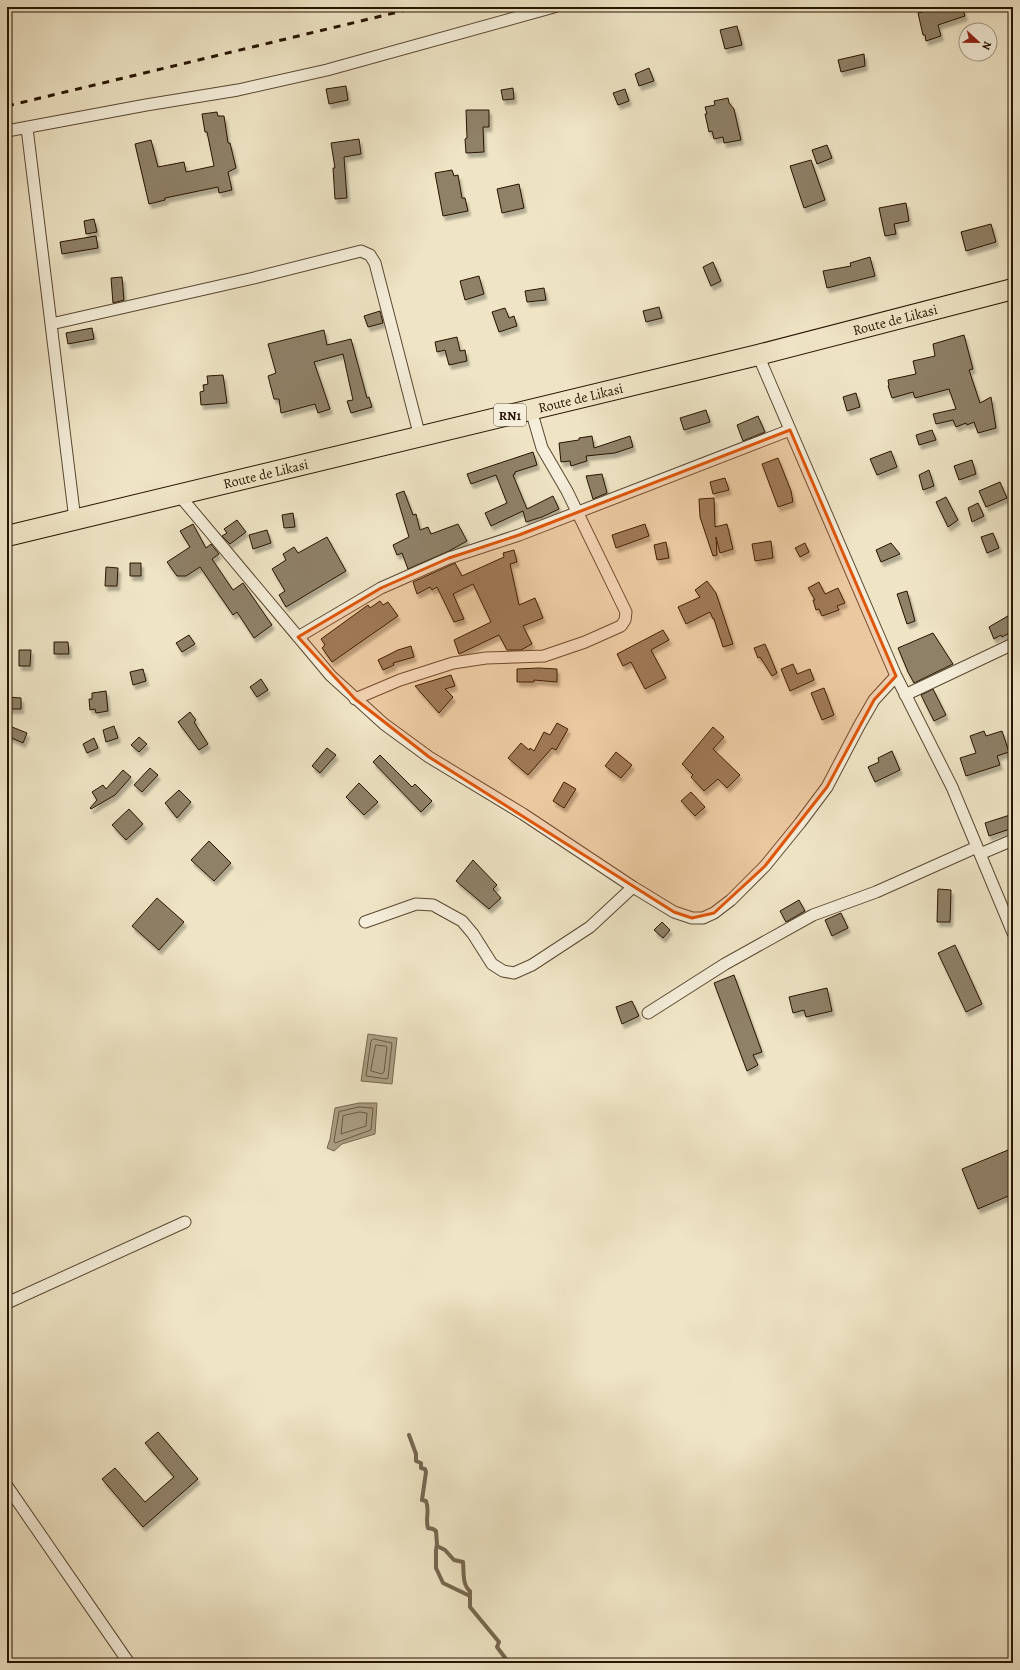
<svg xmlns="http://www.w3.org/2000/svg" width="1020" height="1670" font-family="Alegreya,serif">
<defs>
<filter id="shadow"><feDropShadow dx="2.5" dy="4.5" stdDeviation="1" flood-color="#0004"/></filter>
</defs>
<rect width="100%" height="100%" fill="#efe5c6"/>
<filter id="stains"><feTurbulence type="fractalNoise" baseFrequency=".005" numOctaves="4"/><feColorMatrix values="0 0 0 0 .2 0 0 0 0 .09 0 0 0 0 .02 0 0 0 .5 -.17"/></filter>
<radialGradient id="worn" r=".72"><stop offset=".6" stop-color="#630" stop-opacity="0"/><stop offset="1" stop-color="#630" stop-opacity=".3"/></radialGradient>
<path fill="#ab9e83" stroke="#76674f" d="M 368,1034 L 397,1038 L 392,1084 L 361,1081 Z
M 359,1103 L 377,1103 L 375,1134 L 342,1144 L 334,1151 L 327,1148 L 330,1139 L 335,1108 Z"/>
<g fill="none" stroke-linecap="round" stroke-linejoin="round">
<path stroke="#695942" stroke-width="1" d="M 374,1039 L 392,1043 L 388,1078 L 387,1079 L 366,1076 L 371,1041 Z
M 376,1045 L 385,1046 L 387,1047 L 384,1072 L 382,1074 L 371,1071 Z
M 359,1107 L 373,1108 L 371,1130 L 335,1143 L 334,1141 L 339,1112 Z
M 360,1112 L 367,1113 L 366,1126 L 341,1134 L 343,1116 Z"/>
<path stroke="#76674f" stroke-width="4" d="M 409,1435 L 416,1454 L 416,1461 L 421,1463 L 421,1468 L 425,1469 L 426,1472 L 422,1500 L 426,1501 C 430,1510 425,1519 428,1528 L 433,1529 L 436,1531 L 437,1544 L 436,1550 L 436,1568 L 443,1583 L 470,1596 L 470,1607 L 499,1642 L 497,1647 L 509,1663
M 437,1546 L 445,1550 L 454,1560 L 463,1562 C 464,1571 462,1585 470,1591 L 470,1596"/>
</g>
<path fill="#8f8167" stroke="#271400" filter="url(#shadow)" d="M 940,7 L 962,7 L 965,16 L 938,25 L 941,36 L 926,41 L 925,35 L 923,35 L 918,13 Z
M 737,26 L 742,45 L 725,49 L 720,30 Z
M 864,54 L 865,66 L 841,72 L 838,60 Z
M 649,68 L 654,81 L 639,86 L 635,74 Z
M 346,86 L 348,100 L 329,104 L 326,89 Z
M 513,88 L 514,99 L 503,100 L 501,90 Z
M 625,89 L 629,101 L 618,105 L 613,93 Z
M 728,98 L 729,103 L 734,109 L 741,140 L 724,143 L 723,137 L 714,139 L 712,131 L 709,132 L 705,114 L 707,114 L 705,107 L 715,105 L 714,101 Z
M 466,110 L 489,110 L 489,127 L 483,127 L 484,152 L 466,153 L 465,139 L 467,138 Z
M 217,112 L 218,116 L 224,116 L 228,143 L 230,143 L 236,168 L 228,172 L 232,190 L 219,193 L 218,187 L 165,198 L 165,200 L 149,204 L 135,144 L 151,140 L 158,167 L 184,162 L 186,172 L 214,166 L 207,132 L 205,132 L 202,114 Z
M 359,139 L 361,154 L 344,157 L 347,198 L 335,199 L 333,168 L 335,168 L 331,143 Z
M 827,145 L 832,158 L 817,164 L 812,150 Z
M 811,160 L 825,200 L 804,208 L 790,166 Z
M 452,170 L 454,176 L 458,175 L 462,198 L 465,198 L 468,211 L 443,216 L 435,173 Z
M 519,184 L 524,208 L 502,213 L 497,189 Z
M 906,203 L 909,221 L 894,224 L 896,234 L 885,236 L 879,208 Z
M 94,219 L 97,232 L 86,234 L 84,221 Z
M 991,224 L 996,242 L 966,251 L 961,232 Z
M 96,236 L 98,248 L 62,254 L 60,242 Z
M 870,257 L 875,276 L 827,288 L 823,271 L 851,266 L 850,263 Z
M 713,262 L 721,281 L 711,286 L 703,267 Z
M 479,276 L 484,294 L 465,300 L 460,281 Z
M 122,277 L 124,300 L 113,303 L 111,278 Z
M 544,288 L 546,300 L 527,302 L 525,291 Z
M 659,307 L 662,318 L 646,322 L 643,311 Z
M 505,308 L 509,318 L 514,316 L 517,326 L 499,332 L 492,312 Z
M 380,311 L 383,323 L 368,327 L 364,316 Z
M 92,328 L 94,339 L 68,344 L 66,333 Z
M 324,330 L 327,345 L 351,339 L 367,398 L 369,397 L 372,407 L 351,413 L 347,401 L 353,400 L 343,354 L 314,362 L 330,409 L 318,413 L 315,404 L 281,413 L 279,399 L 274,399 L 268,376 L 276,373 L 268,344 Z
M 964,335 L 973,369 L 969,370 L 980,403 L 991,397 L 996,428 L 978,433 L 974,422 L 967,425 L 966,423 L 956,427 L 953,420 L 936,424 L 933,414 L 956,409 L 949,389 L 915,398 L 913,392 L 892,398 L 888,386 L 889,386 L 888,380 L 916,374 L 913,361 L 935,356 L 933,344 Z
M 457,337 L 460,351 L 465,350 L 467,361 L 449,365 L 445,350 L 437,352 L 435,342 Z
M 223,375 L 227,403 L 201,405 L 200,392 L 204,391 L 203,385 L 208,384 L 207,376 Z
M 856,393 L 860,407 L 847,411 L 843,397 Z
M 706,410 L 710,422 L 684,430 L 680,418 Z
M 758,416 L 765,432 L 743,441 L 737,425 Z
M 932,430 L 936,440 L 919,445 L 916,435 Z
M 592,436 L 594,448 L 630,436 L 633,447 L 615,453 L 586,456 L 587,461 L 571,466 L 570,461 L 561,462 L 559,443 L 579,440 L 579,438 Z
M 891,451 L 897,467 L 877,475 L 870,459 Z
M 533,452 L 537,465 L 515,472 L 515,474 L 513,475 L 527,509 L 553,496 L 559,509 L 542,517 L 526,522 L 523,511 L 491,526 L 485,513 L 507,503 L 496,475 L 471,484 L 467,474 Z
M 778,458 L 791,491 L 793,502 L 778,507 L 762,464 Z
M 972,460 L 976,474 L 959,480 L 954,466 Z
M 929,470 L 934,486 L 923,490 L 919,475 Z
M 602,474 L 607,493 L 593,499 L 586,476 Z
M 725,478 L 729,490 L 713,494 L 710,482 Z
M 1000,482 L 1007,498 L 986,507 L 979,491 Z
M 404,491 L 413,515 L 416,514 L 420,530 L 428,527 L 431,534 L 458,524 L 467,541 L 449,551 L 408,569 L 402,553 L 397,555 L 393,545 L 409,537 L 396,494 Z
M 946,497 L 958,520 L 948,527 L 936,502 Z
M 714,498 L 715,527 L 727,524 L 733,549 L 720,553 L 716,537 L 717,555 L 713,556 L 700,517 L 699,499 Z
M 978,503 L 984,516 L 972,522 L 968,508 Z
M 293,513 L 295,527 L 284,528 L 282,515 Z
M 237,520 L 246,532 L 230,544 L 222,536 L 227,533 L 224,529 Z
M 193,524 L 206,548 L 211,544 L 219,554 L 212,559 L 233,590 L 243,583 L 272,625 L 254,638 L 237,612 L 233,615 L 200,567 L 186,576 L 177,576 L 167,562 L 190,547 L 180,531 Z
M 645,524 L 649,536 L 616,548 L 612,535 Z
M 267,530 L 271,543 L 253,549 L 249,535 Z
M 993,533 L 999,548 L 987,553 L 981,537 Z
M 327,537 L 346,571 L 286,607 L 279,595 L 285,591 L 272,569 L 286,560 L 283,554 L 294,547 L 298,553 Z
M 771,541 L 773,558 L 755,561 L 752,544 Z
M 666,542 L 669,558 L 657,560 L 654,545 Z
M 805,543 L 809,552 L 800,557 L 795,548 Z
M 891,543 L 900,554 L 881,562 L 876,550 Z
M 514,550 L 517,562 L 510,564 L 519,605 L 535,598 L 543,618 L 523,626 L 532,644 L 521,650 L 507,650 L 499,635 L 459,654 L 454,640 L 491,622 L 473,584 L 453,594 L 464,619 L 454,622 L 437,587 L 432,590 L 430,587 L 417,594 L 413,582 L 455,563 L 462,576 L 504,557 L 503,553 Z
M 130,563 L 141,563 L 141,576 L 130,576 Z
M 106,567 L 118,568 L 117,586 L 105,586 Z
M 707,581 L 716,593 L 733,644 L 723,647 L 714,619 L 713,619 L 710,612 L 686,624 L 678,607 L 700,597 L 695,590 Z
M 819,582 L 825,594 L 838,588 L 845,603 L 837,606 L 839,610 L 822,616 L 819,609 L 816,610 L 813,600 L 815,600 L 808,588 Z
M 907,591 L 915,621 L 907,624 L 897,594 Z
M 380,601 L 383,605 L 388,602 L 398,616 L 332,662 L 322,648 L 325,645 L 321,639 L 368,605 L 370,608 Z
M 1013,613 L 1013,631 L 1002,637 L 1001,635 L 994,639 L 989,627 Z
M 663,630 L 669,640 L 651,650 L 666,678 L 645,689 L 631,662 L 623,666 L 617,654 Z
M 933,633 L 953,664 L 914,683 L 908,672 L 898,648 Z
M 189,635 L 195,644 L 182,652 L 176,643 Z
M 54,642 L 68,642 L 69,654 L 54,654 Z
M 765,644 L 777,673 L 772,676 L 760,657 L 758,658 L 754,648 Z
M 411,646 L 414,657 L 393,663 L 394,665 L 383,670 L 378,660 L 398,650 Z
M 19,650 L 31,650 L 30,666 L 19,666 Z
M 793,664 L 797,674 L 810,669 L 814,680 L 790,691 L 781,669 Z
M 539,668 L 557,669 L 557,682 L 534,680 L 534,682 L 517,682 L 517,669 Z
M 143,669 L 146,681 L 133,685 L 130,672 Z
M 451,675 L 455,686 L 445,689 L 453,697 L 439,713 L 415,686 Z
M 261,679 L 268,690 L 257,697 L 250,687 Z
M 824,688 L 834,715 L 822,720 L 811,693 Z
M 933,689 L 946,715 L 934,721 L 921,695 Z
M 106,691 L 108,711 L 96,713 L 95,709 L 90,710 L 89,699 L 92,699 L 92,693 Z
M 7,697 L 21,698 L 21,709 L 7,709 Z
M 190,712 L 196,720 L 194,722 L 208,744 L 199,750 L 178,722 Z
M 557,723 L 568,729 L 556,750 L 552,748 L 528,775 L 508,758 L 521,743 L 529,750 L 530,748 L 534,751 L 544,732 L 550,735 Z
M 7,725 L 27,733 L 23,743 L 7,736 Z
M 114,726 L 118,738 L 106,742 L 103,730 Z
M 713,727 L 724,737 L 713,749 L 740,775 L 727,788 L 718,779 L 704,791 L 691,777 L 693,775 L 682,764 Z
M 984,731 L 986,736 L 1002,731 L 1009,752 L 997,756 L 1000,765 L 966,776 L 960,758 L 976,753 L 970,736 Z
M 139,737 L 147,744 L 139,752 L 131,745 Z
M 94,738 L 98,748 L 87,753 L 83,744 Z
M 327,748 L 336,755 L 320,773 L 312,766 Z
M 892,751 L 900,770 L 875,782 L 868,767 L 879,762 L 878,758 Z
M 616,752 L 632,765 L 621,778 L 605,766 Z
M 380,755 L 412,787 L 415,784 L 432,801 L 421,812 L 373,762 Z
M 150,768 L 158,775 L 142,792 L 134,785 Z
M 123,770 L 131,777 L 115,795 L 91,809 L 90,808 L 97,800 L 92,792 L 103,785 L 106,789 Z
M 564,782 L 576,789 L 564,808 L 553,801 Z
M 359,783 L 378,802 L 364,815 L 346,797 Z
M 179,790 L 191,802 L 177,818 L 165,803 Z
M 691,792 L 705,807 L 695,816 L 681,801 Z
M 129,809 L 143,824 L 126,840 L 112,825 Z
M 1013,814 L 1013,828 L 989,836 L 985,823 Z
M 209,841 L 231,863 L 214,881 L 191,860 Z
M 473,860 L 497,885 L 493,889 L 501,898 L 489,909 L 456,881 Z
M 938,889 L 951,890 L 950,922 L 937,922 Z
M 157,898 L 184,922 L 159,950 L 132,926 Z
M 799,900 L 805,911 L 786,922 L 780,911 Z
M 841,913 L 848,928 L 832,936 L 825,920 Z
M 662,922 L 670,930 L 663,938 L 654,930 Z
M 955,945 L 982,1004 L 966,1012 L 938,953 Z
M 734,975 L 762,1052 L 753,1055 L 758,1065 L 747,1071 L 714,983 Z
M 827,988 L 832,1011 L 806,1017 L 804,1010 L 793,1013 L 789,997 Z
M 632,1001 L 639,1016 L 622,1024 L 616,1007 Z
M 1013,1148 L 1013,1194 L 978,1209 L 962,1169 Z
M 158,1432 L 198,1479 L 143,1527 L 102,1479 L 115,1468 L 145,1502 L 174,1477 L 145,1443 Z"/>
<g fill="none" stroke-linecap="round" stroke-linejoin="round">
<defs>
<path id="street" d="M 27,128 L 75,520
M 7,131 L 146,105 L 238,90 L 327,70 L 554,7
M 51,324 L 254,278 L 361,251 L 370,255 L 375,263 L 420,437
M 758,355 L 896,676 L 952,787 L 1013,933
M 179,495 L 331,676 L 384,724 L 429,757 L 523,814 L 633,887 L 674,912 L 692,918 L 703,918 L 714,913 L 731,900 L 765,866 L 800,823 L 827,787 L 859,726 L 874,700 L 896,676
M 298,637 L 381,588 L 449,558 L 519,535 L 790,430
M 905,695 L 1013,644
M 355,699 L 400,680 L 453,663 L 486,658 L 544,656 L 585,642 L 621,626 L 625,620 L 626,612 L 567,491 L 542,448 L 531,410
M 980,854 L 1013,840
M 365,922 L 416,904 L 433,905 L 462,921 L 473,934 L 492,964 L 503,971 L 514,973 L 532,965 L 590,927 L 633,887
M 648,1013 L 725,964 L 813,915 L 876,892 L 977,847
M 7,1303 L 185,1222
M 7,1486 L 129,1663"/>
<g id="highway">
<path id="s1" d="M 7,536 L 758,355 L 1013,289"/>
</g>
</defs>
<use href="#street" stroke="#594832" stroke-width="13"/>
<use href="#highway" stroke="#271400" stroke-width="22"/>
<use href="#street" stroke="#f5eeda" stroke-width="11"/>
<use href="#highway" stroke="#efe5c6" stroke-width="20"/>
<path stroke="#271400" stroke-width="3" stroke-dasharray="7 7" stroke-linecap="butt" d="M 7,106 L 419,7"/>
</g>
<path fill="#de560b" fill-opacity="0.2" stroke="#de560b" stroke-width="3" stroke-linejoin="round" d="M 790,430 L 896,676 L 874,700 L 827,787 L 765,866 L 714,913 L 692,918 L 674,912 L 429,757 L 355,699 L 298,637 L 381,588 L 449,558 L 519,535 Z"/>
<g text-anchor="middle" stroke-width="3.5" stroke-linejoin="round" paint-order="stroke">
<rect fill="#f5eeda" stroke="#655541" stroke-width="1" x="494" y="404" width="32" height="22" rx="3"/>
<g font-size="13" font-weight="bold" fill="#271400">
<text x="510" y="420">RN1</text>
</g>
<g font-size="14" fill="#271400" stroke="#f5eeda">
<text dy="5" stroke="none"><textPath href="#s1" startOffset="914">Route de Likasi</textPath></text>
<text dy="5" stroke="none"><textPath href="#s1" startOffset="590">Route de Likasi</textPath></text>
<text dy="5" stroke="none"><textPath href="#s1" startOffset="266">Route de Likasi</textPath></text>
</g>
</g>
<rect width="1020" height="1670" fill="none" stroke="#efe5c6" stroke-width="24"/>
<rect x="8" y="8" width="1004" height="1654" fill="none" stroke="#271400" stroke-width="2"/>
<rect x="12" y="12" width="996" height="1646" fill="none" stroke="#271400"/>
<g transform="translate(978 42) rotate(112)"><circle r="19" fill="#f5eeda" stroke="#a39783"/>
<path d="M0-3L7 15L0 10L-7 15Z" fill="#8f2418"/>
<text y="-6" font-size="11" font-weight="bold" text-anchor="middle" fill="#271400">N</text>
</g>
<rect width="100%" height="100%" filter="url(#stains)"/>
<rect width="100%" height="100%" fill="url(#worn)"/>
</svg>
